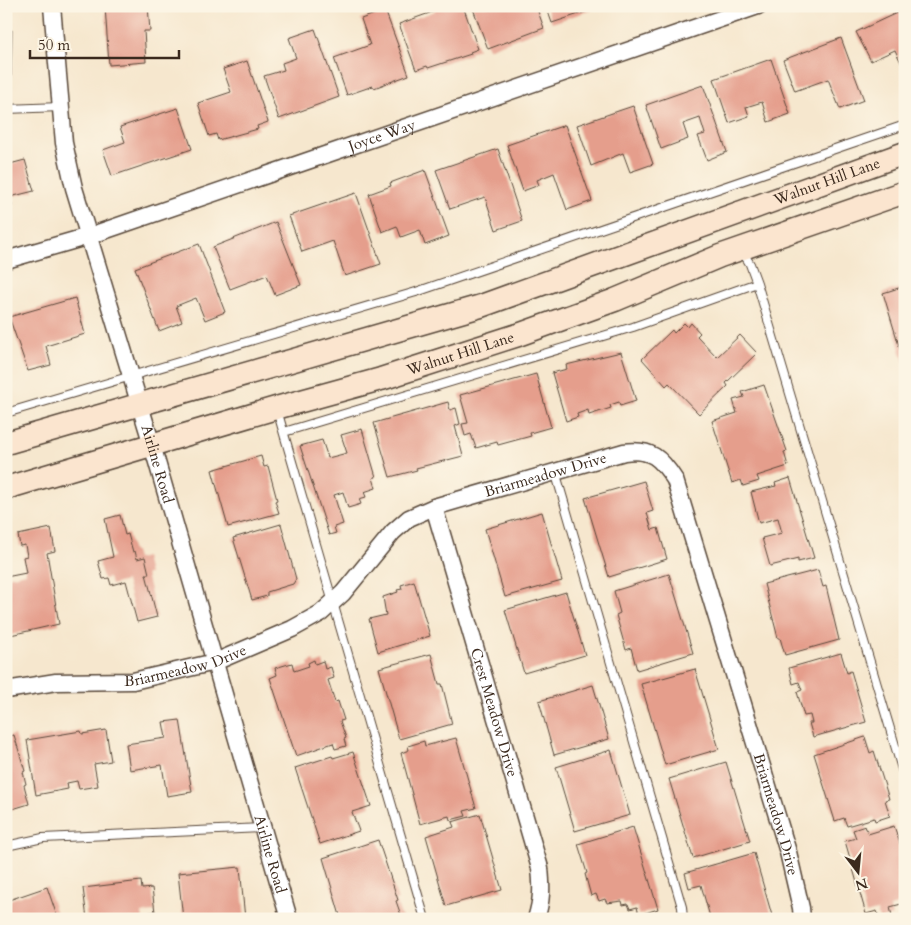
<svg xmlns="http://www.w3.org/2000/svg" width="911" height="925" font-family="Cardo,serif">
<rect width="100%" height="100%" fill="#fcf5e5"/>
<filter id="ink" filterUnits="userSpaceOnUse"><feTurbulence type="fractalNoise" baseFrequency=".02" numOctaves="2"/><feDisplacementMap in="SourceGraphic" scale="10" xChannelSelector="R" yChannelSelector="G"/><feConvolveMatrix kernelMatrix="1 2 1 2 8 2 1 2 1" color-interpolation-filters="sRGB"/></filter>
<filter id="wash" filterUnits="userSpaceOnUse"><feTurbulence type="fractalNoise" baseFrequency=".0096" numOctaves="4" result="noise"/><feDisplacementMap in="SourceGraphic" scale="20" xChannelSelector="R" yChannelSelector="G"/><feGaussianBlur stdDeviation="1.12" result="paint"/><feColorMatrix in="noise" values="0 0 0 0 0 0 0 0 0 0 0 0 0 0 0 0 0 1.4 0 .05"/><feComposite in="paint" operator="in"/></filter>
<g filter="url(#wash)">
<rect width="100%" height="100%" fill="#f6e7ce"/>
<g id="blocks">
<path fill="#e59e8c" d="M 105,6 L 148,6 L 150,31 L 144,31 L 146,62 L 109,65 Z
M 433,6 L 463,6 L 478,49 L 470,52 L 471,54 L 428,68 L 427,66 L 416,70 L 399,24 L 435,11 Z
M 472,6 L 536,6 L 544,28 L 488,49 Z
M 546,6 L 600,6 L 600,7 L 552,23 Z
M 905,9 L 905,71 L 895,50 L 871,61 L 856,32 Z
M 385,10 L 409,75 L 374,88 L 373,86 L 347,95 L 334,58 L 370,45 L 361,19 Z
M 315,29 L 339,97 L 279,119 L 264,76 L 284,70 L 282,63 L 296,58 L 289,38 Z
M 6,30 L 12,30 L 11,91 L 6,91 Z
M 841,38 L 864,100 L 840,109 L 828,79 L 795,91 L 783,60 Z
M 771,59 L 790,114 L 768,122 L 762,102 L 746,107 L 749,116 L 729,123 L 714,79 Z
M 247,61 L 268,122 L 257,126 L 258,129 L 218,140 L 216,134 L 209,136 L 198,103 L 231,92 L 223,69 Z
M 703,85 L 727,152 L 707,160 L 698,136 L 705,134 L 700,118 L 683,124 L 688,139 L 661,149 L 646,105 Z
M 633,106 L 653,164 L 630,172 L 623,153 L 591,166 L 577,125 Z
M 178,108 L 192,149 L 112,176 L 103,150 L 125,142 L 120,127 Z
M 565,125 L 592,201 L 567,210 L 554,173 L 537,180 L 539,185 L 523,191 L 507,145 Z
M 498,149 L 522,221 L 496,230 L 485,197 L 450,209 L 436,170 Z
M 25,160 L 34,191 L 10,197 L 12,206 L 6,208 L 6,165 Z
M 425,170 L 449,236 L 425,245 L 420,230 L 401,237 L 397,226 L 382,232 L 369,194 L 391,186 L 390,183 Z
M 356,193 L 381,264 L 345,276 L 333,241 L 302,252 L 289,216 Z
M 276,222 L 301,285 L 275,295 L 267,275 L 230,289 L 213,247 Z
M 199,244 L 225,312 L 205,320 L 196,298 L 176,306 L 182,322 L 159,331 L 135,268 Z
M 905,286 L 905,362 L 904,362 L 883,293 Z
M 75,298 L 85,334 L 46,346 L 51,365 L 28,371 L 9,317 Z
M 684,323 L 688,327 L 691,323 L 700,333 L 697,336 L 717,357 L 740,335 L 757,353 L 726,383 L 728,386 L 699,414 L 669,383 L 666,386 L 642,359 L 672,330 L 674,333 Z
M 621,352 L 636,401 L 620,406 L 619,402 L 610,405 L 611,408 L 589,415 L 588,410 L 577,414 L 578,417 L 566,421 L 552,373 L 567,369 L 566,365 Z
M 536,374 L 551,427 L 530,433 L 531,436 L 498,445 L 497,442 L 476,448 L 471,434 L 465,436 L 462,424 L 468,423 L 460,395 Z
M 764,385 L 787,451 L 784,452 L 788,466 L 757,476 L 759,481 L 743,486 L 741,480 L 732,483 L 712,421 L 737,413 L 733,400 L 744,397 L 742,392 Z
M 448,402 L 450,410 L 456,408 L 460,424 L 455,426 L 463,456 L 416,468 L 417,470 L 390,477 L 374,423 Z
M 362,429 L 376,477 L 373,478 L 376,488 L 364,492 L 366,497 L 359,499 L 361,504 L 348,508 L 343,492 L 334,495 L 343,524 L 334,527 L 336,533 L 329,535 L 300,446 L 322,440 L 328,458 L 347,453 L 341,435 Z
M 261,456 L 264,467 L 268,466 L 277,500 L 275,501 L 279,513 L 228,527 L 212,470 Z
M 790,478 L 814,558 L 798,562 L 798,559 L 770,566 L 762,538 L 782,533 L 778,518 L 759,523 L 751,492 L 776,486 L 775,483 Z
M 644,481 L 653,511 L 647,513 L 652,530 L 658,528 L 667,559 L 609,577 L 585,498 Z
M 542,512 L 562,581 L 505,597 L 485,529 Z
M 120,515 L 125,535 L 128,534 L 133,552 L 135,551 L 137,559 L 145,557 L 149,574 L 146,574 L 157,617 L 137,622 L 126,581 L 111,585 L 109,578 L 103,579 L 98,561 L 113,557 L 105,519 Z
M 281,524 L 296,579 L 293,584 L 267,592 L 267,596 L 252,600 L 233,538 Z
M 51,528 L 55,551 L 47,553 L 59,624 L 6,636 L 6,577 L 26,573 L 23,557 L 27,556 L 25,545 L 20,546 L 18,535 Z
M 818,570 L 823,587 L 826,586 L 839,640 L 785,655 L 780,638 L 778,638 L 764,584 Z
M 669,574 L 693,653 L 637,670 L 631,648 L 626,650 L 616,615 L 620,613 L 614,591 Z
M 414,581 L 430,636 L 378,652 L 369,619 L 386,615 L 383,597 L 398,592 L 397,590 L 402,589 L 401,585 Z
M 566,592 L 585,655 L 524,673 L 505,610 Z
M 841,653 L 847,673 L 851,671 L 866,722 L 813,737 L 809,723 L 812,723 L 810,715 L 804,716 L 797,692 L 802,690 L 799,682 L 793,684 L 789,668 Z
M 431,654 L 439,684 L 442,684 L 452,724 L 399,739 L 379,668 Z
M 314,660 L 315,664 L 323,661 L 325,669 L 331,667 L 334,678 L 328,680 L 335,702 L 338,701 L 344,720 L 340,721 L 346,738 L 344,739 L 346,746 L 335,749 L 333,743 L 296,756 L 270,678 L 277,675 L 275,668 L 292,663 L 294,671 L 309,666 L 308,663 Z
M 695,669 L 719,749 L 665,765 L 641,684 Z
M 593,685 L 609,739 L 554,755 L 539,701 Z
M 180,720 L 192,792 L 167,796 L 162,765 L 130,770 L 126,744 L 166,738 L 163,722 Z
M 106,730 L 111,761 L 94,764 L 98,786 L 79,789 L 77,781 L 67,783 L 68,789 L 36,795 L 27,740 L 81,731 L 82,734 Z
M 14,735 L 25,771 L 23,772 L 26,784 L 24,785 L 29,804 L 6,811 L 6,737 Z
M 865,737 L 870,753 L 874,751 L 889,799 L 885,800 L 890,816 L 875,821 L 874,818 L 847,826 L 844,818 L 835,821 L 814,754 Z
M 456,738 L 476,808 L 464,811 L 466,816 L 450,820 L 449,816 L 420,824 L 401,753 L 409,750 L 408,746 L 424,741 L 425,746 Z
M 611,750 L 630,815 L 575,831 L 556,767 Z
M 353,752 L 371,806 L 352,812 L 359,831 L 320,844 L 295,768 L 332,756 L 333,758 Z
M 726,762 L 750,841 L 693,858 L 669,779 Z
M 480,814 L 502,890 L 446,906 L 426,836 L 454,827 L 452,822 Z
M 865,826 L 868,834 L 894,826 L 905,858 L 905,903 L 890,907 L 892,916 L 883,919 L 879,919 L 877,911 L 866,914 L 845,841 L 856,838 L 853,830 Z
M 633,827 L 658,909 L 639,915 L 637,907 L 630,909 L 628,904 L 623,905 L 622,901 L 607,903 L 605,899 L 599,901 L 596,894 L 591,896 L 585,874 L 587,873 L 578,844 Z
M 378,840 L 398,900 L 396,901 L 402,918 L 341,919 L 323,858 Z
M 754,853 L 773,919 L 706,919 L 710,917 L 701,885 L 689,888 L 685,873 Z
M 240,867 L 245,919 L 183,919 L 178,873 Z
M 141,881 L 142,889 L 152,888 L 155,912 L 142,913 L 143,919 L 87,919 L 83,888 Z
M 47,887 L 58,919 L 6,919 L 6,901 Z"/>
</g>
</g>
<g filter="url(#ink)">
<use href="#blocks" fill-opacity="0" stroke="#574638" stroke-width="1"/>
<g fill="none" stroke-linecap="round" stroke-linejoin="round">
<defs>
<path id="service" d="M 6,109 L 61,107
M 742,251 L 750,264 L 757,283 L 905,779
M 277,410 L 425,919
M 6,413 L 416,292 L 905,125
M 284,432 L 633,327 L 757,283
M 555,471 L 682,907 L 683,919
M 6,846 L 43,838 L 263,828"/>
<g id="minor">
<path id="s1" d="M 52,6 L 64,143 L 74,188 L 152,445 L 289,919"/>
<path id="s2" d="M 6,260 L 89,236 L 758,6"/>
<path id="s3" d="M 434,507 L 540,868 C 542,888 542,900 536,919"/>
<path id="s4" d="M 6,690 L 56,682 L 133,681 L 215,662 L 292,629 L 321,613 L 343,593 L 393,532 L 409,518 L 434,507 L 624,452 C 651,448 661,458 675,480 L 788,852 L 801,908 L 802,919"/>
</g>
<g id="secondary">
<path id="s5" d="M 6,443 L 481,306 L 905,153"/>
<path id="s6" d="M 6,488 L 276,408 L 381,379 L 518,335 L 615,300 L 720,256 L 905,192"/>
</g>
</defs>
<use href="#service" stroke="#574638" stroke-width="10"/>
<use href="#minor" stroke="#574638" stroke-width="19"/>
<use href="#secondary" stroke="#574638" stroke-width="25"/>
<use href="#service" stroke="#fff" stroke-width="8"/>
<use href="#minor" stroke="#fff" stroke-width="16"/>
<use href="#secondary" stroke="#fbe5cf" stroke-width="22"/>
</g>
</g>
<g text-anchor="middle" stroke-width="4.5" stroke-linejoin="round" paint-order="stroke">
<g font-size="15" fill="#3b2a1e" stroke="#fcf5e5">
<text dy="5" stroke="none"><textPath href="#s2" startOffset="396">Joyce Way</textPath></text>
<text dy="5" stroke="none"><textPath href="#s5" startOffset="862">Walnut Hill Lane</textPath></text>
<text dy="5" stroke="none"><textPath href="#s6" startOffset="474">Walnut Hill Lane</textPath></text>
<text dy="5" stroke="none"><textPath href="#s1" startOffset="472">Airline Road</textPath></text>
<text dy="5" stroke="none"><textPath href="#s4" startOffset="602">Briarmeadow Drive</textPath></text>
<text dy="5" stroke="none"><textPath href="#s4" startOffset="182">Briarmeadow Drive</textPath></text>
<text dy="5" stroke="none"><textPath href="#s3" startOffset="214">Crest Meadow Drive</textPath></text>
<text dy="5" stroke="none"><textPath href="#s4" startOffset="1096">Briarmeadow Drive</textPath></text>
<text dy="5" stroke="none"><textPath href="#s1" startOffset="878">Airline Road</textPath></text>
</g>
</g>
<rect width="911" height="925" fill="none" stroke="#fcf5e5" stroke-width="25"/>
<g transform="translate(858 872) rotate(164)" stroke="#fcf5e5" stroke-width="4" paint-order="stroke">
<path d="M0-4L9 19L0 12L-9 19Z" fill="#3b2a1e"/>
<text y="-8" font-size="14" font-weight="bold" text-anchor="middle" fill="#3b2a1e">N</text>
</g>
<path d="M30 50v8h149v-8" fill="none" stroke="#3b2a1e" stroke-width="2.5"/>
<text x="38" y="50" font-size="15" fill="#3b2a1e" stroke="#fcf5e5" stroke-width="4" paint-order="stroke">50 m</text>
</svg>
